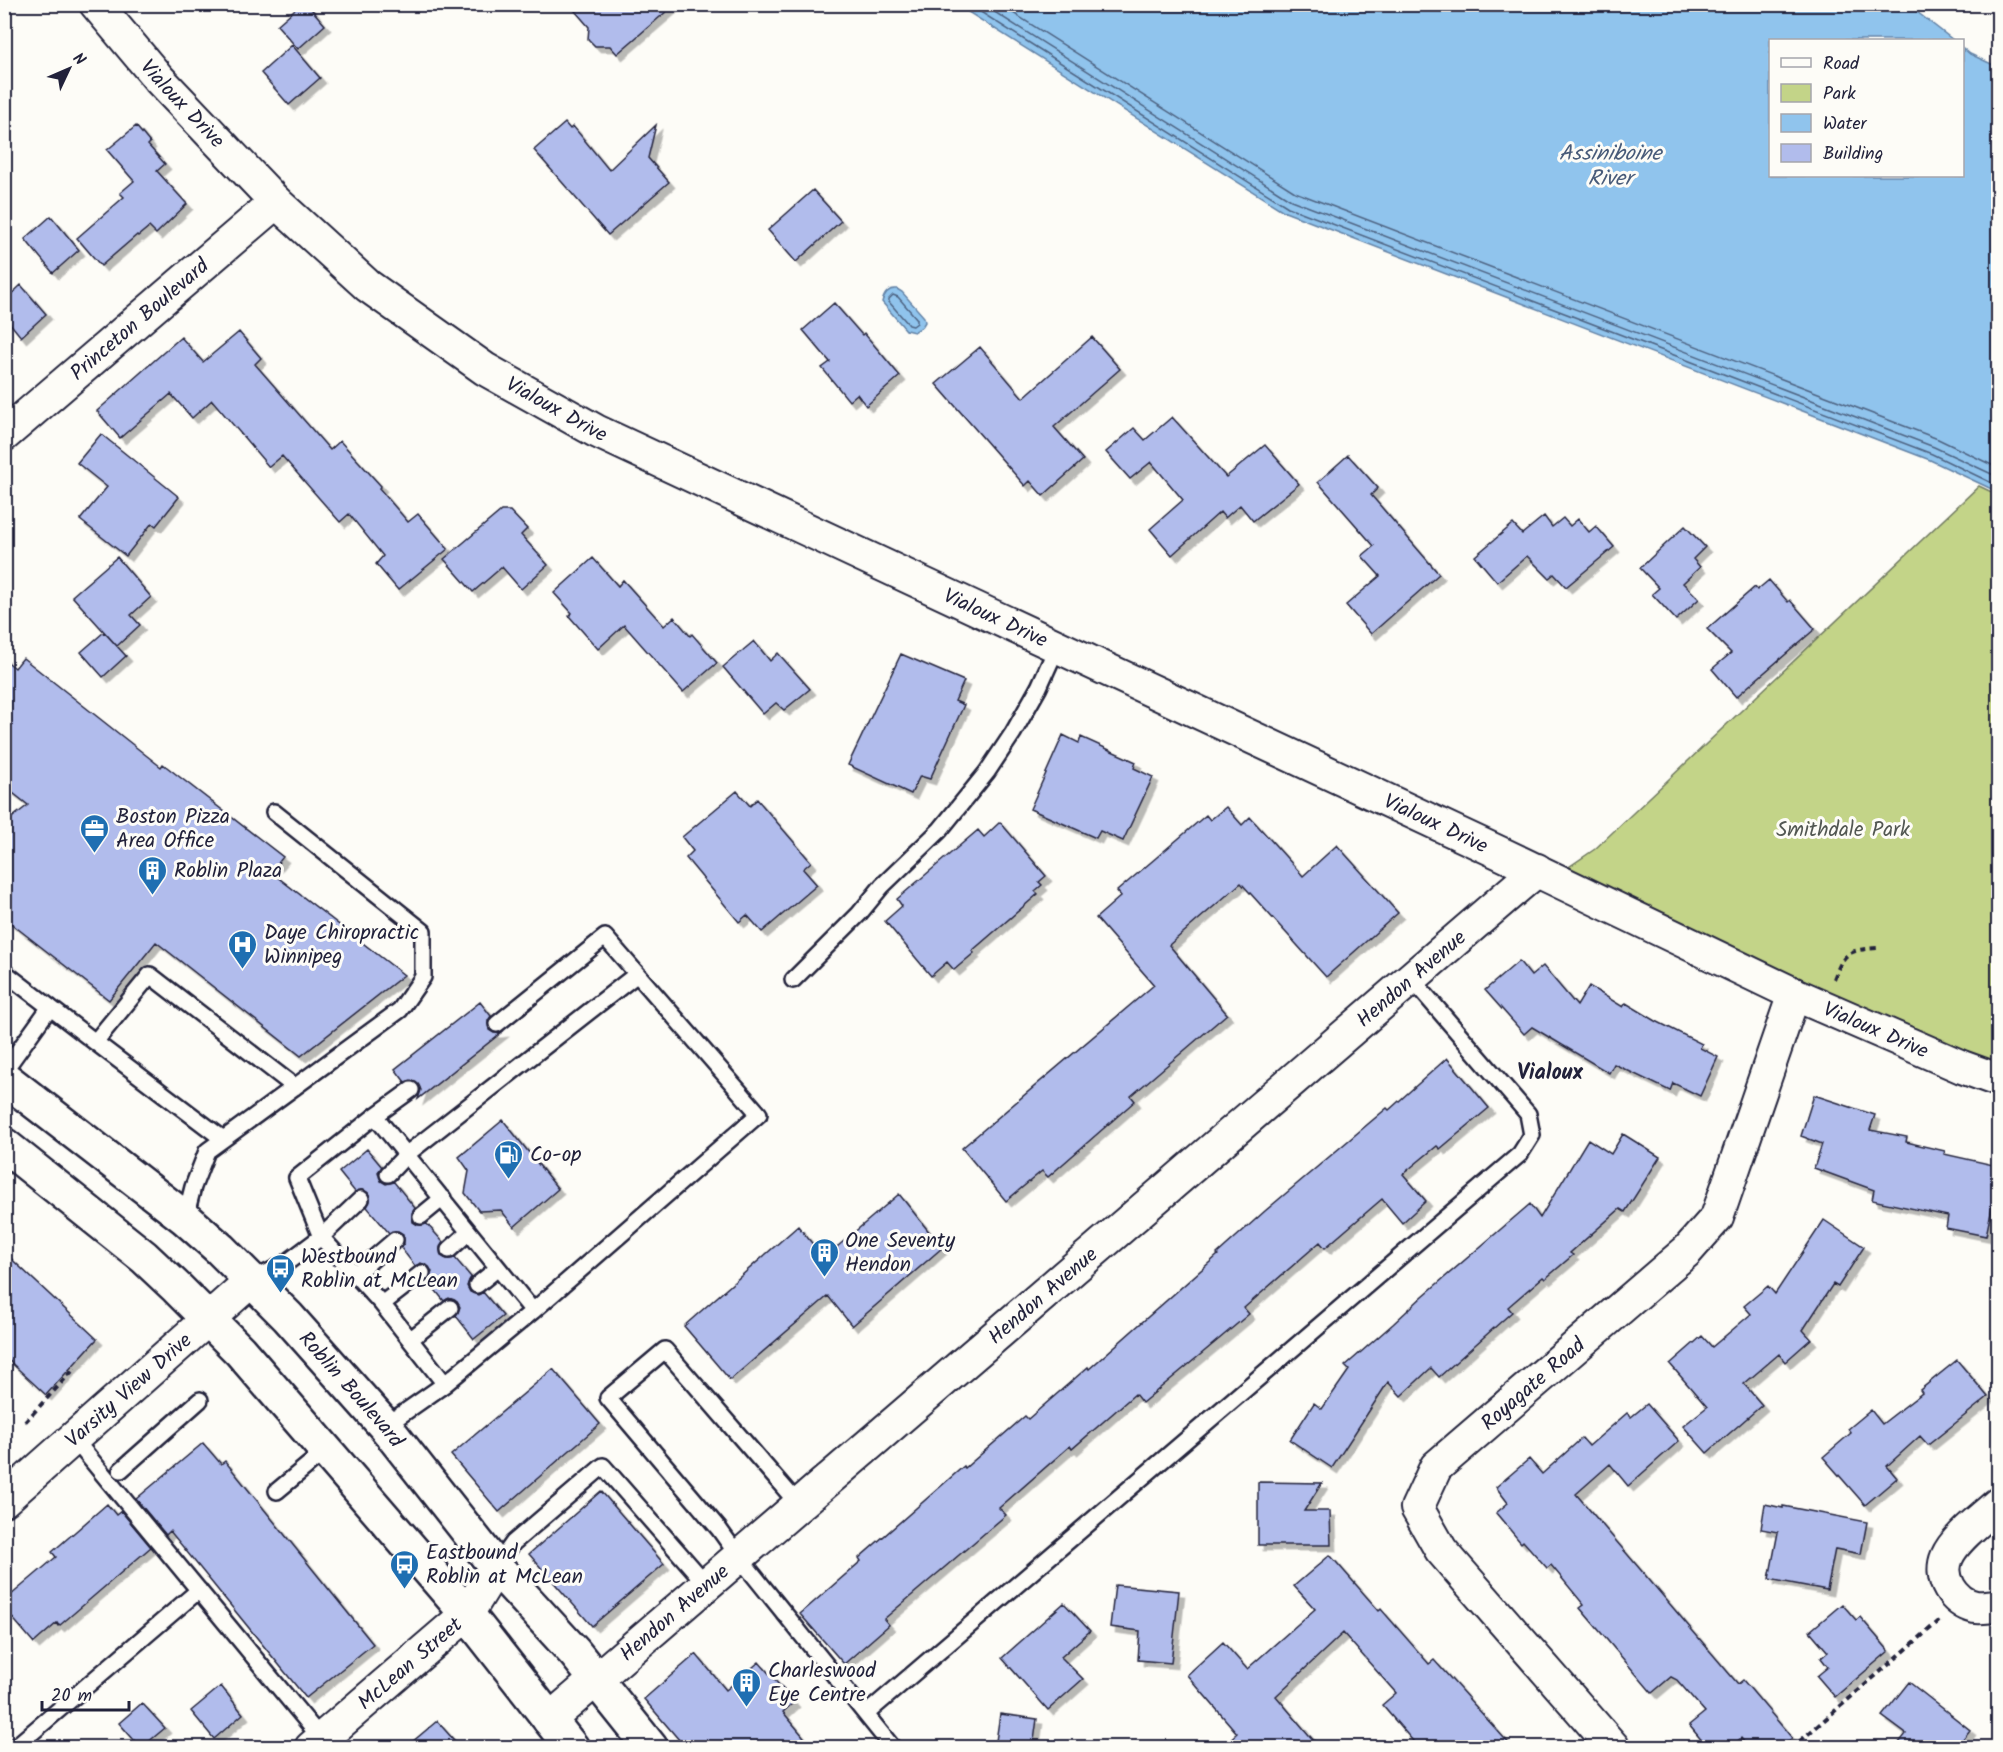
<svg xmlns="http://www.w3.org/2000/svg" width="2003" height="1752" font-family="Kalam,sans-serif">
<defs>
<filter id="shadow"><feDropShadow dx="5.5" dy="5.5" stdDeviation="0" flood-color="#0004"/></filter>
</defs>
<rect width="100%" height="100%" fill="#fdfcf7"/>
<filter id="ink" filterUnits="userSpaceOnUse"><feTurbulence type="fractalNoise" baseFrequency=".0167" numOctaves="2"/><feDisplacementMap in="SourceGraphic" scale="12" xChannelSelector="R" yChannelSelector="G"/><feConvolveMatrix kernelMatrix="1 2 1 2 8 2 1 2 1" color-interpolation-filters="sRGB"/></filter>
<g filter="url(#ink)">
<path fill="#c3d488" stroke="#727b62" stroke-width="1.5" d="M 1979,486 L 1998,495 L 1998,1064 L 1974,1059 L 1832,996 L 1566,869 L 1595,849 Z"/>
<path fill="#90c4ed" stroke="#6483a6" stroke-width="1.5" d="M 957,5 L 1908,5 L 1953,40 L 1770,40 L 1770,176 L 1962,176 L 1963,48 L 1970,54 L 1998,67 L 1998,492 L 1930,460 L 1285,212 Z
M 897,289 L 902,292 L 924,317 L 925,322 L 922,327 L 914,332 L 906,330 L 882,302 C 884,294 888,288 897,289 Z"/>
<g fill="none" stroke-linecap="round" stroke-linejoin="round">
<path stroke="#4e6382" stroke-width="1.5" d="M 968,4 L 1288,207 L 1932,454 L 1998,486
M 982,4 L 1291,200 L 1934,447 L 1998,477
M 999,4 L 1295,192 L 1938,439 L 1998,468
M 893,295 L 898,297 L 917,319 L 917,323 L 913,326 L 909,325 L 889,302 L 889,299 Z"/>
</g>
<path fill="#b1bcec" stroke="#22223b" stroke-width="1.5" filter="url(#shadow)" d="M 301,4 L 307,4 L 325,25 L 298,49 L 277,25 Z
M 569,4 L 675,4 L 617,54 L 610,46 L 595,46 L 588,39 L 589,27 Z
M 292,45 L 320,78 L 289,105 L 261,73 Z
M 565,123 L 570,129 L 573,126 L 609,170 L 656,125 L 648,158 L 669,182 L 608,235 L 534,150 Z
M 136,126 L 150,143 L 148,145 L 165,164 L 157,171 L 187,204 L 156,234 L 149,227 L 138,236 L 137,235 L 101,266 L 77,238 L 124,197 L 120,193 L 134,181 L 107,150 Z
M 813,190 L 841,221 L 796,262 L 768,230 Z
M 51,216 L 79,250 L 53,273 L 25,239 Z
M 21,285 L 46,314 L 21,337 L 4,316 L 4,301 Z
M 834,303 L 862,335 L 864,333 L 900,376 L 866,406 L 857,394 L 849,401 L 822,368 L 830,362 L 803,330 Z
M 239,332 L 261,358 L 255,364 L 330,450 L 340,441 L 381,486 L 379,488 L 408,522 L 418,514 L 448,549 L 398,590 L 376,564 L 383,556 L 349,514 L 340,522 L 282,456 L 269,467 L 212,400 L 192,418 L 171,394 L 120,438 L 97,411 L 181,337 L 203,362 Z
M 1092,337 L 1120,369 L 1054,427 L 1083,460 L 1043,496 L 1030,481 L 1025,486 L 936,384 L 980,347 L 1023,398 Z
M 1172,417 L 1226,477 L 1265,445 L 1299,484 L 1253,521 L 1240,505 L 1225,518 L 1220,512 L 1172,555 L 1150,529 L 1183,500 L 1151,462 L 1130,479 L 1106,452 L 1134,428 L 1145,440 Z
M 101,434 L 179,497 L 156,526 L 152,523 L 126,556 L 80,520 L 107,487 L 77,463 Z
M 1348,455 L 1378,488 L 1371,495 L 1439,574 L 1371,634 L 1346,605 L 1380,576 L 1362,556 L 1374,546 L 1318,482 Z
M 501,511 L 510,511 L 527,529 L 521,535 L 548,565 L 521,589 L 502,567 L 473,592 L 444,559 Z
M 1544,516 L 1552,527 L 1563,518 L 1570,526 L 1578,519 L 1589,532 L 1596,526 L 1614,547 L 1566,587 L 1554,574 L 1549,578 L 1527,556 L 1497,582 L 1475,556 L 1513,524 L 1522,534 Z
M 1685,526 L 1705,547 L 1693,559 L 1700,567 L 1683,583 L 1699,599 L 1676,620 L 1652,594 L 1659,588 L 1640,568 Z
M 117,557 L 151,597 L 131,615 L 140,625 L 117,646 L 72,596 Z
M 593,558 L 618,586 L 623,580 L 664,626 L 674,617 L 690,636 L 692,634 L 717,663 L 683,692 L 624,625 L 598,649 L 569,616 L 572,613 L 554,593 Z
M 1769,580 L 1788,602 L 1790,600 L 1815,629 L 1736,697 L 1712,669 L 1731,653 L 1707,629 L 1755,587 L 1757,590 Z
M 104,632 L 126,656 L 103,677 L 81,652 Z
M 754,641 L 770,661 L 778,653 L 810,689 L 784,710 L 776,703 L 763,714 L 723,667 Z
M 901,654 L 964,681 L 955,701 L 964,705 L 930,779 L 920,776 L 911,794 L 848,765 Z
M 23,658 L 161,767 L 163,764 L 283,857 L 271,872 L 404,975 L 301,1056 L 156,942 L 109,1000 L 4,918 L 4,824 L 28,805 L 4,786 L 4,659 L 15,668 Z
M 1063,735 L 1079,743 L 1081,737 L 1136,762 L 1134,768 L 1153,777 L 1123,841 L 1100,831 L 1096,838 L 1030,809 Z
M 737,791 L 750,806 L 757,799 L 811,862 L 803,869 L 817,885 L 762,932 L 747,915 L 739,922 L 686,858 L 693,851 L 682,837 Z
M 1226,807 L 1242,825 L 1250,817 L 1303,876 L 1337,845 L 1398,913 L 1326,977 L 1241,883 L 1169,945 L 1227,1014 L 1131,1096 L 1135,1101 L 1048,1177 L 1042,1171 L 1006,1201 L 962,1148 L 1154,985 L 1096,918 L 1121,896 L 1117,891 L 1157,857 L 1206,815 L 1210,820 Z
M 1000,822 L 1046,876 L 1039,882 L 1042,885 L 1035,891 L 1038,894 L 972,951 L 974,953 L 954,970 L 947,962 L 931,976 L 885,921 L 902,906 L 897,899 L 978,830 L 984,837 Z
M 1519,961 L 1531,976 L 1543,966 L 1577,1006 L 1589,986 L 1623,1007 L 1626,1003 L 1656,1021 L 1702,1044 L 1700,1048 L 1718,1057 L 1700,1096 L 1673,1083 L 1670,1091 L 1614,1064 L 1609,1073 L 1532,1027 L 1524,1034 L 1485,990 Z
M 480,1002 L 491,1016 L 488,1021 L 489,1030 L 494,1033 L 502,1032 L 418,1099 L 421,1090 L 418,1084 L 411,1080 L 405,1082 L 395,1069 Z
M 1447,1058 L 1489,1108 L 1440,1149 L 1437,1146 L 1403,1174 L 1426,1201 L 1402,1223 L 1382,1199 L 1325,1248 L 1320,1242 L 1244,1308 L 1249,1314 L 1200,1355 L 1142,1403 L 1135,1394 L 1072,1449 L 1070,1446 L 999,1508 L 1006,1515 L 884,1619 L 889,1625 L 844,1664 L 800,1614 L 861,1561 L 859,1558 L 964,1466 L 965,1468 L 1025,1416 L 1028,1419 L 1088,1367 L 1089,1369 L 1218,1255 L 1217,1254 L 1265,1211 L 1387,1108 L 1389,1110 Z
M 1814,1095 L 1875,1115 L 1870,1130 L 1907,1137 L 1906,1142 L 1945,1151 L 1944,1154 L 1998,1166 L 1998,1204 L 1993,1202 L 1986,1236 L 1946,1228 L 1948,1216 L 1872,1200 L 1874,1190 L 1814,1168 L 1822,1144 L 1801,1136 Z
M 503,1120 L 558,1189 L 514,1227 L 501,1210 L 479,1211 L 465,1193 L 469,1171 L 459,1157 Z
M 1623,1134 L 1660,1157 L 1625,1212 L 1620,1209 L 1570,1253 L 1573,1255 L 1545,1279 L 1543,1277 L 1508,1307 L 1512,1312 L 1439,1377 L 1431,1368 L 1401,1396 L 1388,1382 L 1332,1468 L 1290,1440 L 1314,1403 L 1322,1409 L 1349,1370 L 1345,1366 L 1393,1324 L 1423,1296 L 1530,1204 L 1540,1218 L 1588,1139 L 1611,1154 Z
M 367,1149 L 382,1167 L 378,1172 L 381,1181 L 386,1184 L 394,1182 L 415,1208 L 412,1213 L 413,1222 L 418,1225 L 427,1224 L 443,1242 L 440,1248 L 441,1256 L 447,1259 L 455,1258 L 471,1277 L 467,1286 L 470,1292 L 478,1295 L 483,1292 L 503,1316 L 474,1339 L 456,1316 L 460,1307 L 457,1302 L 449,1298 L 444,1301 L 428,1281 L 432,1272 L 429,1267 L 421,1263 L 415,1266 L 401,1248 L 404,1243 L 403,1234 L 398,1231 L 389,1233 L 367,1207 L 370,1201 L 368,1193 L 363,1190 L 355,1192 L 339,1172 Z
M 899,1194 L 942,1248 L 852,1326 L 828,1296 L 730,1380 L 684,1326 L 798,1226 L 824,1258 Z
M 1824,1220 L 1864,1247 L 1838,1287 L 1833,1284 L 1803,1330 L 1811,1339 L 1785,1362 L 1779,1354 L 1744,1384 L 1762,1405 L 1707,1453 L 1683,1426 L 1707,1407 L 1670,1364 L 1702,1336 L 1712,1347 L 1751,1314 L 1744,1306 L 1768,1286 L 1775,1294 Z
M 4,1252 L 97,1339 L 46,1395 L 4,1356 Z
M 1957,1360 L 1988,1397 L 1928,1445 L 1920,1436 L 1887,1466 L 1897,1478 L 1865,1505 L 1823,1457 L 1851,1433 L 1848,1429 L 1871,1410 L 1882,1424 L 1922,1393 L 1920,1390 Z
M 553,1369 L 600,1424 L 499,1512 L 451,1455 Z
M 1647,1404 L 1679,1441 L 1628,1486 L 1610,1464 L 1576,1494 L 1738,1684 L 1743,1680 L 1792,1738 L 1780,1748 L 1749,1748 L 1741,1738 L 1730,1748 L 1708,1748 L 1689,1725 L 1705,1712 L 1677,1680 L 1671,1677 L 1652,1693 L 1580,1608 L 1584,1605 L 1551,1565 L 1547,1568 L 1523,1541 L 1521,1543 L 1496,1513 L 1508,1503 L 1496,1487 L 1529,1459 L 1542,1474 L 1582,1438 L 1589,1446 L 1627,1413 L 1631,1417 Z
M 203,1443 L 221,1464 L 225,1461 L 373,1644 L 306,1698 L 170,1531 L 166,1535 L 136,1499 Z
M 1258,1482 L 1322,1483 L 1304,1511 L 1330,1511 L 1331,1545 L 1258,1545 Z
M 601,1491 L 664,1564 L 592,1626 L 529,1554 Z
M 107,1504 L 116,1515 L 121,1511 L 151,1547 L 59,1626 L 57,1623 L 34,1643 L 4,1608 L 4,1601 L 56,1557 L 52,1552 Z
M 1765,1504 L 1783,1508 L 1783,1506 L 1867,1522 L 1861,1554 L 1835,1549 L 1827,1590 L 1769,1579 L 1778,1532 L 1761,1529 Z
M 1330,1555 L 1379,1611 L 1381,1609 L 1429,1664 L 1434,1660 L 1513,1748 L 1419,1748 L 1382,1705 L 1396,1693 L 1343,1633 L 1276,1696 L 1320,1748 L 1221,1748 L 1237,1733 L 1187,1675 L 1223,1642 L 1247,1669 L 1315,1609 L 1294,1586 Z
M 1115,1585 L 1179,1591 L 1171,1663 L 1138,1660 L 1140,1631 L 1110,1627 Z
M 1064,1603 L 1090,1631 L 1061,1657 L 1083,1679 L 1048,1710 L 1002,1658 Z
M 1842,1604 L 1856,1620 L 1860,1617 L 1889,1651 L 1835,1697 L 1817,1676 L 1828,1667 L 1821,1658 L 1828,1652 L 1810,1631 Z
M 696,1654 L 726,1690 L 759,1662 L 794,1702 L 783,1712 L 813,1748 L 686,1748 L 644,1699 Z
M 1909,1682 L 1970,1730 L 1956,1748 L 1895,1748 L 1906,1734 L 1882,1716 Z
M 221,1686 L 243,1714 L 214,1739 L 191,1711 Z
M 142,1703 L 165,1728 L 141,1748 L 119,1723 Z
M 1000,1714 L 1037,1719 L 1033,1748 L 995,1748 Z
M 437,1721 L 461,1748 L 405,1748 Z"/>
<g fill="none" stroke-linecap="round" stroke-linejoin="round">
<defs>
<path id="lane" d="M 4,972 L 95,1042
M 793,980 L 859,914 L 882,886 L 940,830 L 987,772 L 1013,733 L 1039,687 L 1057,647
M 497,1024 L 605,937 L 759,1114 L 533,1311
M 4,1071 L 50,1007
M 375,1116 L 411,1090
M 223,1139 L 95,1042 L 150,975 L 295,1087
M 388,1174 L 407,1154 L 637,974
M 361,1199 L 321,1237 L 297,1178 L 375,1116 L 533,1311 L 445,1384
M 421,1216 L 443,1198
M 185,1218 L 193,1187 L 207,1151 L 400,1010 L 423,977 L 423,931 L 274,812
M 449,1250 L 469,1232
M 354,1275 L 395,1240
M 252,1280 L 285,1264 L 321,1237 L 382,1304 L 445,1384 L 385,1426
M 477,1285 L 498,1268
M 382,1304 L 422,1273
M 411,1339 L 450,1308
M 74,1439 L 324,1742
M 121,1470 L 200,1400
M 277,1491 L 325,1451
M 799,1505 L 665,1350 L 608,1398 L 719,1529 L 739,1557 L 893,1748
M 496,1567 L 513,1543 L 603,1466 L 707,1585
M 866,1714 L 1520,1154 L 1532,1135 L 1528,1114 L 1411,978
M 14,1748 L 199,1590"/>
<g id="street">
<path id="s1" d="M 96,4 L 159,79 L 276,202 L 368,286 L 485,369 L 596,431 L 1500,853 L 1794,994 L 1962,1067 L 1998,1080"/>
<path id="s2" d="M 4,435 L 276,202"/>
<path id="s3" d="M 4,1500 L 252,1280"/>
<path d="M 1998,1504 C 1983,1518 1955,1538 1947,1557 C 1938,1578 1954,1603 1975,1607 C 1982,1608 1991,1606 1998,1606"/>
<path id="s4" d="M 549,1720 L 1537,870"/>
<path id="s5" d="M 311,1748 L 467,1614 L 496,1567"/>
<path id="s6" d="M 1614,1748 L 1441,1550 L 1417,1508 L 1436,1467 L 1687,1251 L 1717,1217 L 1794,994"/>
</g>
<g id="secondary">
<path id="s7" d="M 4,1078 L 185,1218 L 220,1249 L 288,1317 L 385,1426 L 496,1567 L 575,1653 L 651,1748"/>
<path d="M 4,1145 L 144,1257 L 177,1288 L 240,1351 L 467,1614 L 572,1748"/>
</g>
</defs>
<use href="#lane" stroke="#22223b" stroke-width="20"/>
<use href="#street" stroke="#22223b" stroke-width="36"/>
<use href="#secondary" stroke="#22223b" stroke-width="38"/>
<path stroke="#22223b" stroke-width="4" stroke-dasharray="6 4.5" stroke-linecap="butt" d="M 1834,979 C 1844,952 1848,950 1877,948
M 25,1422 L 75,1368
M 1792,1748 L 1939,1621"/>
<use href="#lane" stroke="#fdfcf7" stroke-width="15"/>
<use href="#street" stroke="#fdfcf7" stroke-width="32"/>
<use href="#secondary" stroke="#fdfcf7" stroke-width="33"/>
</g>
</g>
<defs>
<symbol id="office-pin" viewBox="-11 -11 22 30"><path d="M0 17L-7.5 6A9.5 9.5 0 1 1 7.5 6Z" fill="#1f6fb2" stroke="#fdfcf7"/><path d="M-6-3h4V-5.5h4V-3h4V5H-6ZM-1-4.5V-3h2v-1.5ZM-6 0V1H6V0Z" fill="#fff"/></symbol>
<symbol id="building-pin" viewBox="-11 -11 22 30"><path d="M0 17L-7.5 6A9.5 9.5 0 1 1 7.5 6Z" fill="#1f6fb2" stroke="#fdfcf7"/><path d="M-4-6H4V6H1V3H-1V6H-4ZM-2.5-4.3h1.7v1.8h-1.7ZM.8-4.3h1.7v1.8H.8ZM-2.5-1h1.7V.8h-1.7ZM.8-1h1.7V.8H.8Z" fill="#fff"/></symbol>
<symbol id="hospital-pin" viewBox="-11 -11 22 30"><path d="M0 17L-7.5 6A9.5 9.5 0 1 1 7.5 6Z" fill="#1f6fb2" stroke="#fdfcf7"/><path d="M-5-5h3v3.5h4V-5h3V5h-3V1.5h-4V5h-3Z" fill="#fff"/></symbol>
<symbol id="fuel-pin" viewBox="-11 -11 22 30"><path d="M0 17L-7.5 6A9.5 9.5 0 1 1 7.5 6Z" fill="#1f6fb2" stroke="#fdfcf7"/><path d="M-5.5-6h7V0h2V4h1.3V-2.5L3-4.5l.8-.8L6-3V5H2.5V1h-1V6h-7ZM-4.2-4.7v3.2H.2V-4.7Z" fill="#fff"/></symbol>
<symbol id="bus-pin" viewBox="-11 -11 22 30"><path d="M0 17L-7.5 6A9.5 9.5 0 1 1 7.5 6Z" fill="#1f6fb2" stroke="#fdfcf7"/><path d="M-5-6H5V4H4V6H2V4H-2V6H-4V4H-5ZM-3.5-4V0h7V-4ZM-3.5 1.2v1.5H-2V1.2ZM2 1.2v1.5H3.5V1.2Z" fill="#fff"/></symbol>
</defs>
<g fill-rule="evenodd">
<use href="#office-pin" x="78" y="812" width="33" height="45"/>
<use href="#building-pin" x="136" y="854" width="33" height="45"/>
<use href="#hospital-pin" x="226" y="928" width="33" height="45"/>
<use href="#fuel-pin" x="492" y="1138" width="33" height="45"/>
<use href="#building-pin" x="808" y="1236" width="33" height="45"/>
<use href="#bus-pin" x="264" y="1252" width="33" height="45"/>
<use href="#bus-pin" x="388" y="1548" width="33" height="45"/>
<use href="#building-pin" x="730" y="1666" width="33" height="45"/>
</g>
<g text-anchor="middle" stroke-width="6" stroke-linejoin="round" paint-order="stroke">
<g font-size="21" fill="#22223b" stroke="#fdfcf7">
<text dy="7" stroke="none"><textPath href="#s1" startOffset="132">Vialoux Drive</textPath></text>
<text dy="7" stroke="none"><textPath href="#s2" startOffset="178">Princeton Boulevard</textPath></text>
<text dy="7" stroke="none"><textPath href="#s1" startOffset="618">Vialoux Drive</textPath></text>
<text dy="7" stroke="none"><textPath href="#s1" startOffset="1104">Vialoux Drive</textPath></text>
<text dy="7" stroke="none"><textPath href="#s1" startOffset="1590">Vialoux Drive</textPath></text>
<text dy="7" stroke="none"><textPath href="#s4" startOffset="1137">Hendon Avenue</textPath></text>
<text dy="7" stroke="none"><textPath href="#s1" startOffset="2076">Vialoux Drive</textPath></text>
<text dy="7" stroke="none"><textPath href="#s4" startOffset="651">Hendon Avenue</textPath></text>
<text dy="7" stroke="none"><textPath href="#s6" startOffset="484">Royagate Road</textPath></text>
<text dy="7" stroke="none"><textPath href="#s7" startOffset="468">Roblin Boulevard</textPath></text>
<text dy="7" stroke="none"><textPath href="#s3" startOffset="166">Varsity View Drive</textPath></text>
<text dy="7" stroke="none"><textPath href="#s4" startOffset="165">Hendon Avenue</textPath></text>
<text dy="7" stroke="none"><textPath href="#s5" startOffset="130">McLean Street</textPath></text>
</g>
<g font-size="21" fill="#22223b" stroke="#fdfcf7" text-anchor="start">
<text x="116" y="823">Boston Pizza<tspan x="116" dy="24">Area Office</tspan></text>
<text x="174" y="877">Roblin Plaza</text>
<text x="264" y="939">Daye Chiropractic<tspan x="264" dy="24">Winnipeg</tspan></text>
<text x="530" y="1161">Co-op</text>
<text x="845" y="1247">One Seventy<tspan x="845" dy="24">Hendon</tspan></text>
<text x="301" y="1263">Westbound<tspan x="301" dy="24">Roblin at McLean</tspan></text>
<text x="426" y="1559">Eastbound<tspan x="426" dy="24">Roblin at McLean</tspan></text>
<text x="768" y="1677">Charleswood<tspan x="768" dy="24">Eye Centre</tspan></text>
</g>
<g font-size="21" fill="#525752" stroke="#fdfcf7">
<text x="1843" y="836">Smithdale Park</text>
</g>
<g font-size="22" font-style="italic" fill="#485b79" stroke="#fdfcf7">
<text x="1610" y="160">Assiniboine<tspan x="1610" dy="25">River</tspan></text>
</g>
<g font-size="22" font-weight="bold" fill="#22223b" stroke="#fdfcf7">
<text x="1550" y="1079">Vialoux</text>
</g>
</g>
<rect width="2003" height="1752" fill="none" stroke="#fdfcf7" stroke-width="24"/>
<rect x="12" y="12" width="1979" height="1728" fill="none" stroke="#22223b" stroke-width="2" filter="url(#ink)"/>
<rect x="1769" y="39" width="195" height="138" fill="#fdfcf7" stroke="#a5a5ac" stroke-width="1.5"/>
<rect x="1781" y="58" width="30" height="9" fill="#fdfcf7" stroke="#a5a5ac" stroke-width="1.5"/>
<text x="1823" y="69" font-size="18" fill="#22223b">Road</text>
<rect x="1781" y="84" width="30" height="18" fill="#c3d488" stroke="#a5a5ac" stroke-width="1.5"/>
<text x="1823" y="99" font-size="18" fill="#22223b">Park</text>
<rect x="1781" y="114" width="30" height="18" fill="#90c4ed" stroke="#a5a5ac" stroke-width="1.5"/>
<text x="1823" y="129" font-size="18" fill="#22223b">Water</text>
<rect x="1781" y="144" width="30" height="18" fill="#b1bcec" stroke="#a5a5ac" stroke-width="1.5"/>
<text x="1823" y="159" font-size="18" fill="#22223b">Building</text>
<g transform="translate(69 69) rotate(46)" stroke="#fdfcf7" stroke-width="4.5" paint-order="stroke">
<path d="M0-4.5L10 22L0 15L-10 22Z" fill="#22223b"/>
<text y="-9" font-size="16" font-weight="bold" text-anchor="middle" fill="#22223b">N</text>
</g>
<path d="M42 1701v9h87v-9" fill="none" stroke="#22223b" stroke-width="3"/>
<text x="51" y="1701" font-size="18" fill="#22223b" stroke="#fdfcf7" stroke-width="4.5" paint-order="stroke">20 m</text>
</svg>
